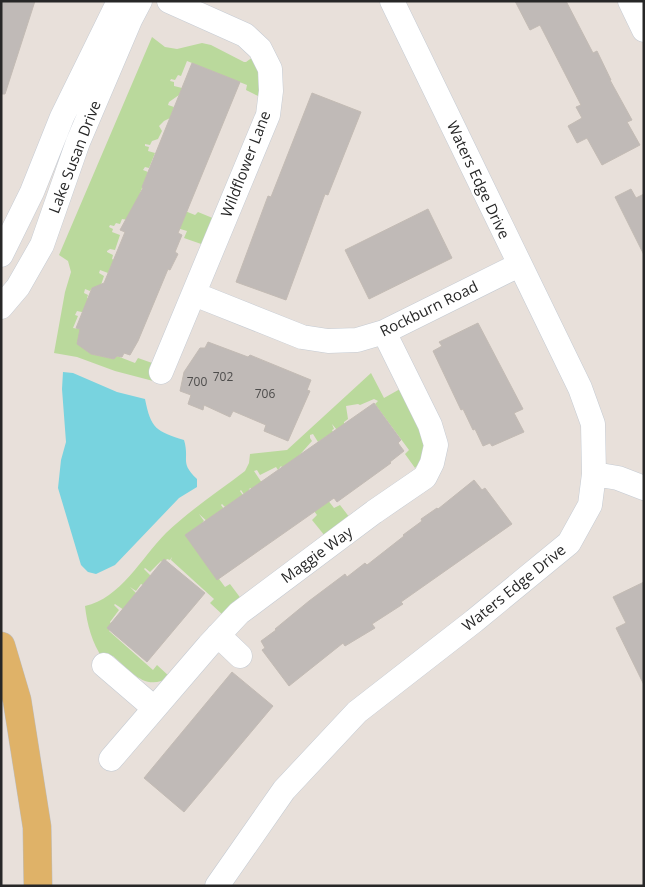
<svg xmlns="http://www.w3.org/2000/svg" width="645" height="887" font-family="'Open Sans',sans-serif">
<rect width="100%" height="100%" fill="#e8e0da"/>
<path fill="#bad99c" d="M 152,37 L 165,47 L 177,49 L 202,43 L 211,45 L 244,62 L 246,62 L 253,57 L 257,60 L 264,99 L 246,90 L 247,85 L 187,61 L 181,76 L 178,75 L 175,80 L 171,79 L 170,81 L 174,82 L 174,86 L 182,88 L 179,95 L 169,102 L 168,105 L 174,107 L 170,118 L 164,121 L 159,126 L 162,131 L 158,139 L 152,141 L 150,145 L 145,144 L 145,146 L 149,147 L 148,151 L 155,153 L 149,168 L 145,167 L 143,170 L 148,172 L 139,196 L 153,206 L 185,211 L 195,215 L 198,212 L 215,219 L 204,245 L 184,238 L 187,231 L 177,228 L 122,219 L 120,224 L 116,223 L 114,226 L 110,225 L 109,227 L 113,229 L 112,232 L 120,235 L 115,250 L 110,249 L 107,251 L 107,252 L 113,255 L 112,259 L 114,260 L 108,273 L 100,270 L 99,273 L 104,276 L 101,285 L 92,288 L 90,291 L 85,289 L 84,293 L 88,295 L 87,298 L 97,302 L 91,314 L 77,311 L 75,315 L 78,316 L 73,328 L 80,329 L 91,354 L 114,359 L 117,356 L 135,363 L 138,358 L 155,364 L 157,382 L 115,371 L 77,357 L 54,353 L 65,292 L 71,272 L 68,261 L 59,255 Z
M 371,373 L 384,398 L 400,389 C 412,412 438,444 415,468 L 405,454 L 409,450 L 375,404 L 378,401 L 374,399 L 360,405 L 358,404 L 346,406 L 348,419 L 344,422 L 344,426 L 337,430 L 332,424 L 334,429 L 332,430 L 333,432 L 318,442 L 313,434 L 310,435 L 310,438 L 312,441 L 296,459 L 334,508 L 340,505 L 350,518 L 325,536 L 312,520 L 317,515 L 281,466 L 278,470 L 276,467 L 260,475 L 257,470 L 254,471 L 262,483 L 253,489 L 250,488 L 245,496 L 241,490 L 240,491 L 245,498 L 229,511 L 222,504 L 221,505 L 224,509 L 209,523 L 199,514 L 204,521 L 188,537 L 225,587 L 230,584 L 242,600 L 224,616 L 210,603 L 214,599 L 171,560 L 172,557 L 170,560 L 167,559 L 164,563 L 161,561 L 150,572 L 145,568 L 144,569 L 153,578 L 143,585 L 141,584 L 136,591 L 130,587 L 138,595 L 124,610 L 115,604 L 114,605 L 119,610 L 110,622 L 113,626 L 109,631 L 153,670 L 157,665 L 170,677 C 145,692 132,672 113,656 L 110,660 L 103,659 C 92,643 87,624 85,606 C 120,599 142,557 166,533 C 190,510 219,491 245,471 L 249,463 L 250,454 L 287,450 Z"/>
<path fill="#78d3df" d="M 63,372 L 73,373 L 117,392 L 145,399 C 151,429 156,431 184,440 C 190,460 179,462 197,479 L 197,487 L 179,498 L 115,565 L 96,574 L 88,572 L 81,565 L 58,488 L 61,460 L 66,442 L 62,389 Z"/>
<path fill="#c0bab7" stroke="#c3bbb4" d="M 1,1 L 35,1 L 5,94 L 1,94 Z
M 515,1 L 566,1 L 593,53 L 597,51 L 611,80 L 610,80 L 632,120 L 627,122 L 640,145 L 602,165 L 587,138 L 577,143 L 568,126 L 582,118 L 576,107 L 581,105 L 540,25 L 530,30 Z
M 192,63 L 240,82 L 178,233 L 182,235 L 175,252 L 178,254 L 170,270 L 168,269 L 138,341 L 130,355 L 124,353 L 122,357 L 117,356 L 114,359 L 91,354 L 77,344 L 80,329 L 76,328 L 92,288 L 104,283 L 125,232 L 120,230 L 143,188 L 142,187 Z
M 312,93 L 361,112 L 328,195 L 325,194 L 286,300 L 236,282 L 268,196 L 271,197 Z
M 631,189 L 636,198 L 644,194 L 644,255 L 615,197 Z
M 428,209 L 452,258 L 369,299 L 345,250 Z
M 478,323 L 523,409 L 514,413 L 524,432 L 492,446 L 490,443 L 483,446 L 475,429 L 473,430 L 463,409 L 461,410 L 433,351 L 442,346 L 439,342 Z
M 208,342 L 248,357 L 250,355 L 311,380 L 307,390 L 310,391 L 288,441 L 264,431 L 266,425 L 233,411 L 230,417 L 204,405 L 203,410 L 188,404 L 191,395 L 180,391 L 184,372 L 200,348 L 205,348 Z
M 374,403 L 401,440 L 398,443 L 404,451 L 390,462 L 391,463 L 337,502 L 334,498 L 217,580 L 185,535 Z
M 474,480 L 482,490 L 485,488 L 512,524 L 401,602 L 403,604 L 372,624 L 375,628 L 345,646 L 343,643 L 289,686 L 262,650 L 265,648 L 261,641 L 276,630 L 275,629 L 309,601 L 345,574 L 347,577 L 365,563 L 367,565 L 404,536 L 403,535 L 422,521 L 421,519 L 437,508 L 438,509 Z
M 164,559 L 205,593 L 147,662 L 107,628 Z
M 644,582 L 644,685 L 616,628 L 626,623 L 613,597 Z
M 232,672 L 273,706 L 184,812 L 144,778 Z"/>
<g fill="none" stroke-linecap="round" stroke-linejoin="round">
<defs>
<path id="minor" d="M 630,1 L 644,30
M 1,255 L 32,192 L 62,117 L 119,1
M 194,294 L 302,337 L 328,341 L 357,340 L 384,332 L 519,265
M 1,307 L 18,287 L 42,245 L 78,142 L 130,20 L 140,1
M 161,372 L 268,115 L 271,91 L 270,69 L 260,49 L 245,35 L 169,1
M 594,474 L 618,478 L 644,488
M 218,635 L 240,656
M 104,665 L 154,708
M 111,759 L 209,645 L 239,613 L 374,512 L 425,477 L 432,463 L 436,445 L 430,425 L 384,332
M 217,886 L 284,790 L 357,712 L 474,621 L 569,543 L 590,505 L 594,474 L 593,424 L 580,388 L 392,1"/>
<path id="major" d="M 1,646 L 17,700 L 37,827 L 38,886"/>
</defs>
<use href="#minor" stroke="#c5cbd3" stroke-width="25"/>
<use href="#major" stroke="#bebebe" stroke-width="29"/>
<use href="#minor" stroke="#fff" stroke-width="24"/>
<use href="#major" stroke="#dfb268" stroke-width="28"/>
</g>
<g text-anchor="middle" stroke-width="5" stroke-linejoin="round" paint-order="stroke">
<g font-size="12" fill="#4d4c4b">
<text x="223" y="381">702</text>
<text x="197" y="386">700</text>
<text x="265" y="398">706</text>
</g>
<g font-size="15" fill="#272727" stroke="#fff">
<text transform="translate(75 157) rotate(-69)" y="5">Lake Susan Drive</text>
<text transform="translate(246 164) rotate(-69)" y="5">Wildflower Lane</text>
<text transform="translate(478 180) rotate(65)" y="5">Waters Edge Drive</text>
<text transform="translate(429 309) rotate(-26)" y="5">Rockburn Road</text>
<text transform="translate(317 555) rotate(-36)" y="5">Maggie Way</text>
<text transform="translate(514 588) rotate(-39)" y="5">Waters Edge Drive</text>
</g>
</g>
<rect width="645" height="887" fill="none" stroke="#272727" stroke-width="5"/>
</svg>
